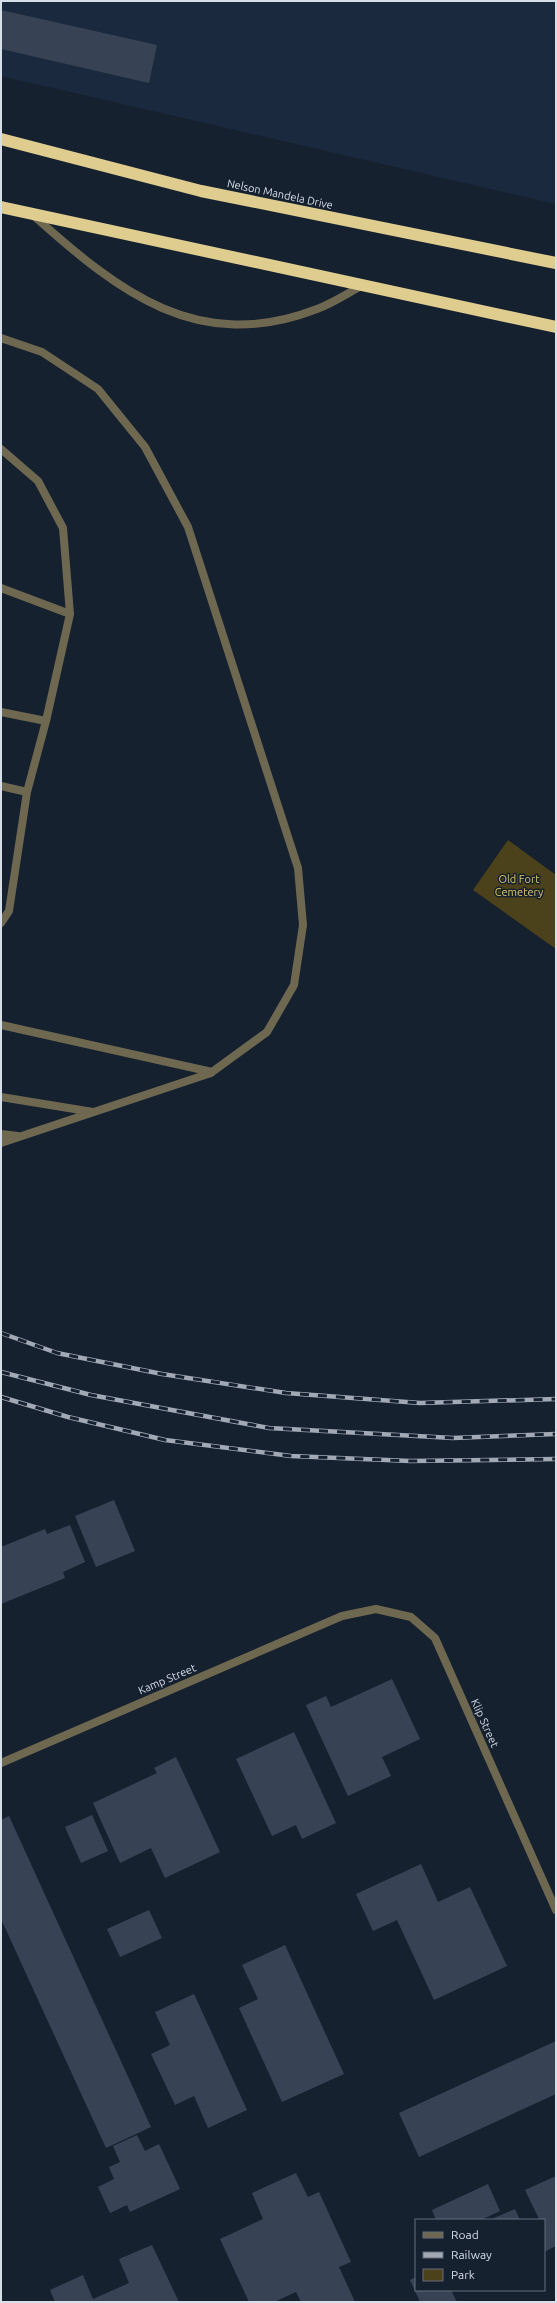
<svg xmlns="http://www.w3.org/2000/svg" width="557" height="2303" font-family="Ubuntu,sans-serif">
<rect width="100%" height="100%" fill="#162130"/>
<path fill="#1b293e" d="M 1,1 L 556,1 L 556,204 L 1,76 Z"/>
<path fill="#4b411b" d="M 508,840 L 556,875 L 556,949 L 473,890 Z"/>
<path fill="#374354" d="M 1,10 L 157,45 L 149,83 L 1,49 Z
M 114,1500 L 135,1551 L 96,1567 L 75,1516 Z
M 70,1525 L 85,1562 L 63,1572 L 65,1578 L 1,1604 L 1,1547 L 45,1529 L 47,1534 Z
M 392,1679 L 420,1739 L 382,1757 L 391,1776 L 348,1796 L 306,1705 L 326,1696 L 331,1707 Z
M 294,1732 L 336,1823 L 302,1839 L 296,1825 L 272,1836 L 236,1759 Z
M 176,1757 L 220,1852 L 165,1878 L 151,1848 L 120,1863 L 93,1803 L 157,1773 L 154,1768 Z
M 92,1815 L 108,1851 L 81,1863 L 65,1827 Z
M 9,1816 L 151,2127 L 106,2148 L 1,1919 L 1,1820 Z
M 421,1864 L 438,1902 L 470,1887 L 507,1966 L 434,2000 L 397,1920 L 373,1931 L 356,1894 Z
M 149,1910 L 162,1938 L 120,1957 L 107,1929 Z
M 285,1945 L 344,2074 L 282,2102 L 239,2008 L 258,1999 L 242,1965 Z
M 194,1994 L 247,2110 L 208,2128 L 194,2096 L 175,2105 L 151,2054 L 170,2045 L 155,2012 Z
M 556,2041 L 556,2094 L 419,2157 L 399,2113 Z
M 137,2135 L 145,2151 L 159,2144 L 180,2189 L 130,2212 L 127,2205 L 110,2213 L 98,2187 L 114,2179 L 109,2167 L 120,2162 L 113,2146 Z
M 296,2173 L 308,2197 L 319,2192 L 351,2262 L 339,2267 L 355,2302 L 301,2302 L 296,2292 L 274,2302 L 249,2302 L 220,2239 L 263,2219 L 252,2193 Z
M 556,2176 L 556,2246 L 544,2252 L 544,2220 L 536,2220 L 539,2219 L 525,2190 Z
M 488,2184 L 500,2211 L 481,2220 L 436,2220 L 432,2210 Z
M 515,2209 L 520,2220 L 495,2220 L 494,2218 Z
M 152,2245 L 179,2302 L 55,2302 L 50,2290 L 83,2275 L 93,2299 L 129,2283 L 119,2259 Z
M 416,2277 L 416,2290 L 451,2290 L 457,2302 L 420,2302 L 410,2280 Z"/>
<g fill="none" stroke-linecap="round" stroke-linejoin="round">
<path stroke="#6f6850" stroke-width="8" d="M 34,216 C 119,292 198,355 317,309 C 333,303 348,293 363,285
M 1,338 L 42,352 L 98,389 L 145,447 L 188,527 L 298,868 L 303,925 L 294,985 L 267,1032 L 212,1072 L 1,1025
M 1,449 L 38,481 L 63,528 L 70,614 L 46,721 L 27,792 L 9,911 L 1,923
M 1,588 L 70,614
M 1,712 L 46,721
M 1,786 L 27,792
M 1,1097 L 93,1112
M 1,1134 L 18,1136
M 1,1143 L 211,1073"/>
<path stroke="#6f6850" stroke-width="8" d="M 1,1763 L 342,1616 L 376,1609 L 411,1617 L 435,1638 L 556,1910"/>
<path stroke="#dfcd90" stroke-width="12" d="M 1,139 L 201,191 L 556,263
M 1,207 L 556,327"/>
<defs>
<path id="rail" d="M 1,1333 L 57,1353 L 162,1374 L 286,1393 L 420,1403 L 556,1399
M 1,1372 L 91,1395 L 269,1428 L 453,1438 L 556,1434
M 1,1397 L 68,1417 L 165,1440 L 291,1456 L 410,1461 L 556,1459"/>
</defs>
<use href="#rail" stroke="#a1a9b5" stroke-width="4.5"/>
<use href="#rail" stroke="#162130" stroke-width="3" stroke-dasharray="9" stroke-linecap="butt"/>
</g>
<g text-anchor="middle" stroke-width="3" stroke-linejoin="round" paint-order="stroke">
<g font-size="11" fill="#d6dee8" stroke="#162130">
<text transform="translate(280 194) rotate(12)" y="4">Nelson Mandela Drive</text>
<text transform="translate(167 1679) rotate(-23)" y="4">Kamp Street</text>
<text transform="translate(485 1723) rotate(66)" y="4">Klip Street</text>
</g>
<g font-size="11" fill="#dfc76f" stroke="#162130">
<text x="519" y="883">Old Fort<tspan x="519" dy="13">Cemetery</tspan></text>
</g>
</g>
<rect width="557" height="2303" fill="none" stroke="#d6dee8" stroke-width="4"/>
<rect x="415" y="2219" width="130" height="72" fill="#162130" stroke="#636d7a"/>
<rect x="423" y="2232" width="20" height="6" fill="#6f6850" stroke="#636d7a"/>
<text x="451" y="2239" font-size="12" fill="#d6dee8">Road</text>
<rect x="423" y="2252" width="20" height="6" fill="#a1a9b5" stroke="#636d7a"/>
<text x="451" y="2259" font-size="12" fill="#d6dee8">Railway</text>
<rect x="423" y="2269" width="20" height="12" fill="#4b411b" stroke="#636d7a"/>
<text x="451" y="2279" font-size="12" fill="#d6dee8">Park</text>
</svg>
